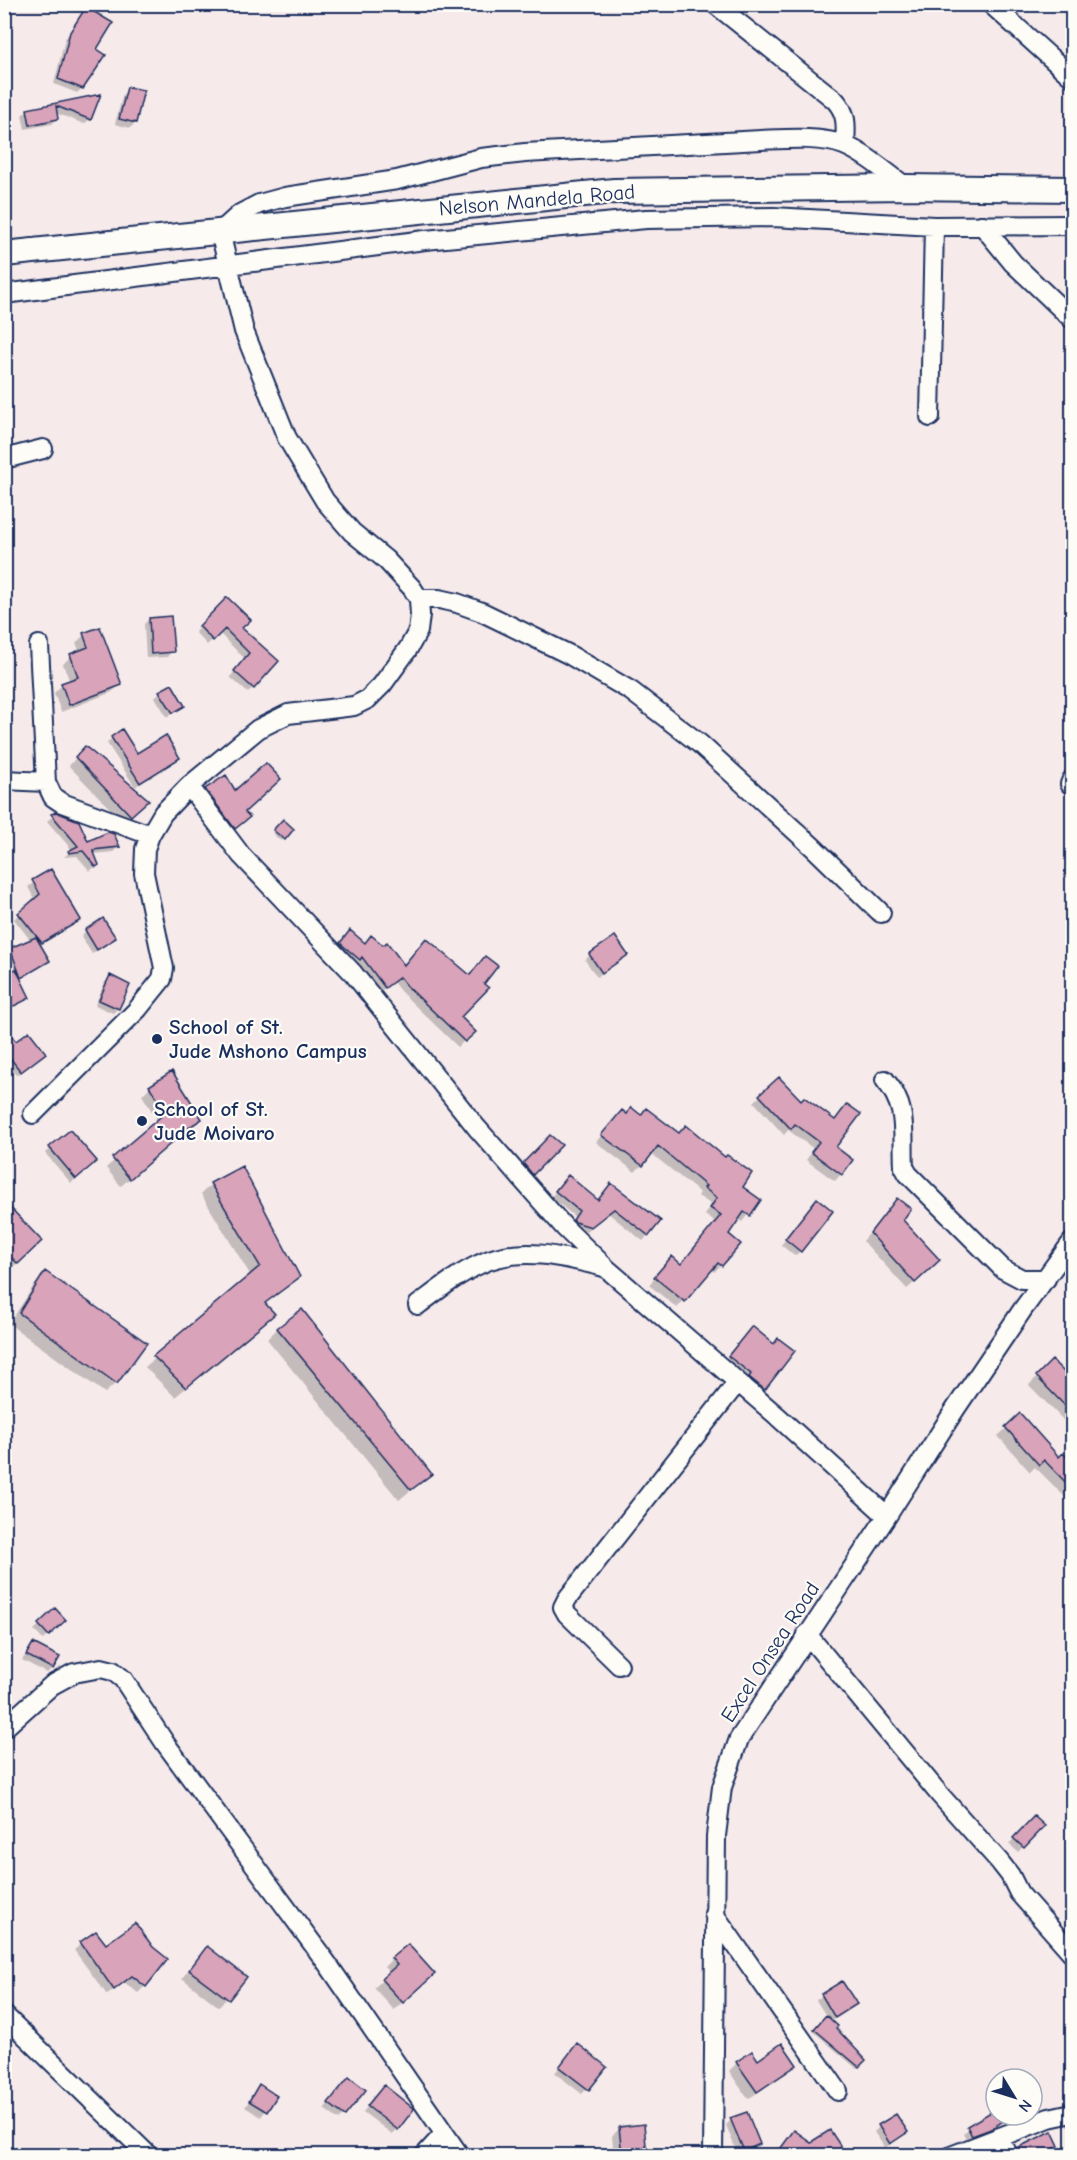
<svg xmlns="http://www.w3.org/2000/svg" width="1077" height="2160" font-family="'Comic Neue',sans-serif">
<rect width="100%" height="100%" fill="#f6eaeb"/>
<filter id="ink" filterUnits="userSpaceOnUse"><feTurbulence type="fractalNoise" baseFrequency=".0167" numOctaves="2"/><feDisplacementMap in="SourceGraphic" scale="12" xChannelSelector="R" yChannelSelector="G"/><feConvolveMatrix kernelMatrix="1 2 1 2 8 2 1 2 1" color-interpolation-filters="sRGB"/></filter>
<g filter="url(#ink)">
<path fill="#0003" d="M 86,9 L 95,50 L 82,88 L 77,93 L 54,84 L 65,39 Z
M 128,89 L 135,123 L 130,128 L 115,124 L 123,94 Z
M 99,96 L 90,119 L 84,124 L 56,113 L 57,119 L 52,124 L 25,129 L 22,115 L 28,110 Z
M 227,599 L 240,628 L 277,661 L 248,693 L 230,677 L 245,659 L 219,633 L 207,645 L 195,632 Z
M 149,619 L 172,651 L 167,657 L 146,658 L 144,624 Z
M 84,635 L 120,684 L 112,692 L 61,712 L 54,693 L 62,685 L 70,682 L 63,664 L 71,656 L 80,652 L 76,643 Z
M 160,692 L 184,705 L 167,717 L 155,697 Z
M 112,738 L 137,756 L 178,757 L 135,787 L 107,743 Z
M 78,755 L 147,800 L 123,822 L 69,766 Z
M 206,790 L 244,812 L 243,821 L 230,832 L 201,794 Z
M 56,814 L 88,843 L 118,847 L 113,852 L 93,854 L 98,864 L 90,871 L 77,856 L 64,857 L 72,850 L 47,821 Z
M 283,821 L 292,829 L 281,841 L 272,833 Z
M 50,871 L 79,920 L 39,946 L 48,961 L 19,979 L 28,997 L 23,1002 L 4,1012 L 4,976 L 16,970 L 9,952 L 31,941 L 14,919 L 35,900 L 28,887 Z
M 86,931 L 114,938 L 92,954 L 81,936 Z
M 344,938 L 364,944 L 403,967 L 470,976 L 459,1018 L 473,1032 L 458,1047 L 401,992 L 393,982 L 378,993 L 355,962 L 352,965 L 335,950 Z
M 590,955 L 626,955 L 597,977 L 585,960 Z
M 110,977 L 118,1008 L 113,1013 L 95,1005 L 105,982 Z
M 4,1031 L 16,1043 L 40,1057 L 16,1075 L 4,1060 Z
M 778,1079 L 800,1102 L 834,1122 L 847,1106 L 834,1148 L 841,1174 L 835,1181 L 806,1160 L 814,1149 L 788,1130 L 784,1135 L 754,1102 Z
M 150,1087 L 200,1119 L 192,1127 L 174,1138 L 121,1186 L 106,1168 L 158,1121 L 142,1095 Z
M 631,1109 L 759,1200 L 742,1222 L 738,1219 L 727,1234 L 721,1265 L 714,1272 L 711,1269 L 677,1308 L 649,1285 L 665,1265 L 681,1265 L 716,1223 L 705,1215 L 712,1205 L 698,1196 L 700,1193 L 652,1154 L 635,1172 L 596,1142 L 615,1119 L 626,1115 Z
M 70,1132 L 90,1166 L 71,1183 L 45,1153 Z
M 550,1137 L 560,1145 L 527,1179 L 519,1169 Z
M 563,1182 L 597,1202 L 659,1222 L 643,1241 L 608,1213 L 585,1232 L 570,1227 L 575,1217 L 551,1197 Z
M 211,1184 L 298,1277 L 265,1304 L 264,1323 L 175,1397 L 145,1367 L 251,1276 L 201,1194 Z
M 897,1200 L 901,1220 L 930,1268 L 907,1289 L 863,1241 Z
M 4,1205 L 40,1241 L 9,1271 L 4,1266 Z
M 812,1205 L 800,1251 L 795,1256 L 781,1245 Z
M 46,1273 L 116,1383 L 105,1393 L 9,1324 L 35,1284 Z
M 302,1311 L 430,1474 L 399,1500 L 267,1339 L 277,1329 Z
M 747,1333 L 764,1389 L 759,1394 L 724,1362 Z
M 1052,1362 L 1072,1382 L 1072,1429 L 1029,1385 Z
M 1020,1416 L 1059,1459 L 1063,1455 L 1072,1465 L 1072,1494 L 1067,1499 L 1035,1467 L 1030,1472 L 998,1436 Z
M 55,1610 L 64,1620 L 43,1640 L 34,1630 Z
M 34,1644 L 52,1668 L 47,1673 L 22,1660 Z
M 1034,1818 L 1042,1826 L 1018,1852 L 1009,1844 Z
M 96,1933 L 105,1946 L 151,1948 L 145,1986 L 138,1993 L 124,1982 L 107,1995 L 74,1950 Z
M 200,1956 L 245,1977 L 219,2007 L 182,1978 Z
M 392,1959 L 425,1982 L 394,2010 L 374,1988 L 390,1973 L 384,1967 Z
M 842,1983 L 855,2004 L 831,2021 L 834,2029 L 864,2060 L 856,2068 L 813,2031 L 826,2016 L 816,2000 Z
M 572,2050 L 605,2067 L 582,2094 L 555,2073 Z
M 757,2062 L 795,2065 L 787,2073 L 748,2099 L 729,2071 L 737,2063 Z
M 344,2084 L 364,2090 L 339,2120 L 324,2109 Z
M 259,2086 L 275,2096 L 261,2117 L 245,2107 Z
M 379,2092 L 397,2129 L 392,2134 L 363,2112 Z
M 995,2111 L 1001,2121 L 984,2133 L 967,2140 L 963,2133 Z
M 731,2120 L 758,2144 L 753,2149 L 738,2155 L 726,2125 Z
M 879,2127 L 906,2132 L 885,2148 L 874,2132 Z
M 620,2128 L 646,2156 L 614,2156 L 612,2136 Z
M 1057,2146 L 1043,2156 L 1013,2154 L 1018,2149 Z"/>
<path fill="#d9a3b9" stroke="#1b2f5e" stroke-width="1.5" d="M 86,7 L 113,23 L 97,49 L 106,55 L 83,89 L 58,79 L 70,32 Z
M 127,87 L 144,90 L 136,123 L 119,119 Z
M 101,94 L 91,120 L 56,106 L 58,119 L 30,125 L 27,109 Z
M 227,597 L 251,620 L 242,628 L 279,661 L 254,689 L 234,671 L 249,653 L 225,629 L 213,641 L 199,626 Z
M 171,616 L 174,652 L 151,654 L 149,618 Z
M 100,627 L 122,685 L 69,705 L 61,683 L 78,677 L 70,654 L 88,647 L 83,633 Z
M 172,684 L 185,706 L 173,713 L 159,691 Z
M 122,729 L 137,753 L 166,735 L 180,758 L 140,783 L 111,737 Z
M 85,746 L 149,800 L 131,816 L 75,757 Z
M 266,763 L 281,779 L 245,812 L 250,817 L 235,829 L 205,789 L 226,775 L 235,790 Z
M 56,812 L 79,821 L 88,841 L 108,832 L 114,834 L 120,847 L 93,850 L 99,865 L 96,867 L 83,851 L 69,853 L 68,851 L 78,846 L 51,814 Z
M 283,819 L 294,829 L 285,840 L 273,830 Z
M 51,869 L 81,920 L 42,943 L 18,913 L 40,894 L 32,880 Z
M 103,918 L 116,938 L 97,950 L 85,930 Z
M 350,930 L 365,943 L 371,935 L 383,945 L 387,942 L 404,965 L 426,938 L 470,975 L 485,956 L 498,966 L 484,984 L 489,988 L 461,1017 L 476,1032 L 465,1042 L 407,986 L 400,977 L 385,988 L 362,957 L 360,960 L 340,943 Z
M 615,936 L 628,955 L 602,973 L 589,954 Z
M 36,937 L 50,961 L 21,978 L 10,948 Z
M 16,969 L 30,998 L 4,1011 L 4,974 Z
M 110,975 L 130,985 L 119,1009 L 99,1000 Z
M 4,1028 L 16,1041 L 29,1031 L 46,1053 L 21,1072 L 4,1050 Z
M 172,1071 L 202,1119 L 174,1137 L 176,1139 L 130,1179 L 112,1158 L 166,1112 L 149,1086 Z
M 779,1077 L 801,1100 L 804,1097 L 835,1120 L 847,1104 L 861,1114 L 836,1147 L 853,1160 L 842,1175 L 811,1152 L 819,1142 L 795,1124 L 791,1129 L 759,1095 Z
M 631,1107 L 641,1115 L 646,1108 L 679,1133 L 686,1125 L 725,1157 L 727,1155 L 752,1173 L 743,1187 L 761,1200 L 750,1216 L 744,1212 L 729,1234 L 741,1244 L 722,1266 L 718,1263 L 685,1302 L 654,1277 L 672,1256 L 681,1264 L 721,1215 L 710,1208 L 717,1198 L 704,1188 L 706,1186 L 658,1146 L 643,1166 L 601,1135 L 622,1110 L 627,1114 Z
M 70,1130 L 97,1161 L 76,1179 L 49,1147 Z
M 550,1135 L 562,1145 L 533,1175 L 523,1163 Z
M 242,1166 L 300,1277 L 265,1303 L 275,1314 L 186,1388 L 153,1356 L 260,1266 L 210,1183 Z
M 568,1175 L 598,1200 L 611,1183 L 661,1221 L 649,1236 L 614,1209 L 591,1227 L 575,1222 L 573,1220 L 579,1211 L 555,1191 Z
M 817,1198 L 833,1211 L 801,1252 L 785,1239 Z
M 897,1198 L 911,1209 L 903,1220 L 940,1260 L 915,1283 L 870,1233 Z
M 4,1201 L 42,1241 L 18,1264 L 4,1250 Z
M 45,1271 L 147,1343 L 117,1384 L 19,1313 Z
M 302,1309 L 432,1474 L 411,1490 L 277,1328 Z
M 752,1326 L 774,1344 L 778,1338 L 795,1351 L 765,1390 L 749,1377 L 751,1374 L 728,1356 Z
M 1052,1360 L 1072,1380 L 1072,1413 L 1036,1376 Z
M 1020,1413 L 1059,1457 L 1063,1453 L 1072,1462 L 1072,1489 L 1044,1460 L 1039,1465 L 1005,1427 Z
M 55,1608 L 66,1620 L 49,1636 L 38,1624 Z
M 33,1643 L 60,1657 L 53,1669 L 26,1655 Z
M 1034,1816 L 1045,1826 L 1024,1848 L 1013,1838 Z
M 135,1923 L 153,1947 L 168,1959 L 146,1987 L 132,1976 L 114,1990 L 80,1942 L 96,1931 L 106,1944 Z
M 408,1944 L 435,1974 L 403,2003 L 381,1979 L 397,1965 L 391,1958 Z
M 207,1946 L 247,1977 L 229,2000 L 189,1970 Z
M 842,1981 L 857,2004 L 835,2018 L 821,1994 Z
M 826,2015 L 838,2026 L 836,2028 L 866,2060 L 859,2067 L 814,2029 Z
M 577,2043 L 607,2067 L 589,2090 L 559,2067 Z
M 782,2043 L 797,2065 L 757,2092 L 736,2062 L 752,2051 L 758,2060 Z
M 349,2077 L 366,2090 L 345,2116 L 328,2103 Z
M 259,2084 L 277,2096 L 267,2112 L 249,2101 Z
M 384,2085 L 414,2109 L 398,2130 L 367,2106 Z
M 996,2109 L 996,2115 L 999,2115 L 1003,2121 L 991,2129 L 972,2136 L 967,2126 Z
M 747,2112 L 760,2144 L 744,2151 L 730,2118 Z
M 896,2114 L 908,2132 L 890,2144 L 878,2125 Z
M 644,2124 L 647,2156 L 622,2156 L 619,2127 Z
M 794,2130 L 811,2142 L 830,2130 L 847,2156 L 775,2156 Z
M 1052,2131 L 1059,2146 L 1040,2156 L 1020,2156 L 1017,2148 Z"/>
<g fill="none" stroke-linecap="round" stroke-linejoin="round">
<defs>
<path id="minor" d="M 715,4 L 835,100 C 848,114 846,127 845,145
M 991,4 L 1072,77
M 982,225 L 1013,263 L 1072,319
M 4,294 L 425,240 L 646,219 L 773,217 L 934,226 L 1072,225
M 930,417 L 934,226
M 4,459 L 43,449
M 419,599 L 439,599 L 457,603 L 482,612 L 568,654 L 631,691 L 700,744 L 813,847 L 881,913
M 39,645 L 46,782 L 53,797 L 62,803 L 150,835
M 4,780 L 46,782
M 1070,784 L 1072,779
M 189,786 L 241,855 L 353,973 L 477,1128 L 565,1228 L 606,1268 L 776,1415 L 887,1516
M 885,1080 C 909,1108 902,1133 904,1167 L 908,1174 L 1003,1269 L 1022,1279 L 1046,1279
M 33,1114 L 137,1010 L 162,979 L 164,968 L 144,873 L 145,849 L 150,835 L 163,813 L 189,786 L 258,729 L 288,714 L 354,706 L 368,699 L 382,685 L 408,649 L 418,631 L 420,615 L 419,599 L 412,588 L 386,560 L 352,532 L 325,501 L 287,438 L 244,331 L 220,232 L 240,214 L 259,204 L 285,197 L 397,180 L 481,158 L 525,153 L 761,140 C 785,139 821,136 844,145 C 866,154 887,173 906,187
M 418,1305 C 438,1290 458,1274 480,1264 C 519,1245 565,1257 604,1267
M 807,1634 L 940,1795 L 999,1861 L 1010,1875 L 1019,1893 L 1072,1953
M 619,1665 L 567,1614 L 563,1607 L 567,1599 L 737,1383
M 4,1728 L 52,1685 L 74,1673 L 101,1668 L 113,1671 L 123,1679 L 165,1743 L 329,1966 L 460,2156
M 714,1914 L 838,2091
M 4,2015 L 149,2156
M 999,2137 L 1009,2156
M 424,2156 L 444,2134
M 713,2156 L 716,1836 L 722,1787 L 739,1739 L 887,1516 L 956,1408 L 1023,1309 L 1072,1242
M 951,2156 L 1049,2118 L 1072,2113"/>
<path id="secondary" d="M 4,254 L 614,191 L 906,187 L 1072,189"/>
</defs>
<use href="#minor" stroke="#1b2f5e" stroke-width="22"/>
<use href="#secondary" stroke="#1b2f5e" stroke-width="28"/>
<use href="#minor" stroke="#fdfcf7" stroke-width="18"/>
<use href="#secondary" stroke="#fdfcf7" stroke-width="24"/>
</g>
</g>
<g fill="#1b2f5e" stroke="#fdfcf7" stroke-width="2">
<circle cx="157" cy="1039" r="6"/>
<circle cx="142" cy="1121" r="6"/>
</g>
<g text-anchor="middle" stroke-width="4.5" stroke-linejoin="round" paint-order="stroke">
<g font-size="21" fill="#1b2f5e" stroke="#fdfcf7">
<text transform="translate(537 200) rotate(-5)" y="7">Nelson Mandela Road</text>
<text transform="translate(770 1652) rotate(-57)" y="7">Excel Onsea Road</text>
</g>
<g font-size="21" font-weight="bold" fill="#1b2f5e" stroke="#fdfcf7" text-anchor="start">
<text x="169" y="1034">School of St.<tspan x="169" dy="24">Jude Mshono Campus</tspan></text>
<text x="154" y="1116">School of St.<tspan x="154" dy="24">Jude Moivaro</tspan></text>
</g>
</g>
<rect width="1077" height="2160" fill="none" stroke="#fdfcf7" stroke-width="24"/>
<rect x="12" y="12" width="1053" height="2136" fill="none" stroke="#1b2f5e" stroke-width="2" filter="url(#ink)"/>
<g transform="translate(1014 2097) rotate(128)"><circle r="28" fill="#fdfcf7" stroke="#a3aaba" stroke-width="1.5"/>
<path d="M0-4.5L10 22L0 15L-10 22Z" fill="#1b2f5e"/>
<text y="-9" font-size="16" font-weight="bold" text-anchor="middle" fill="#1b2f5e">N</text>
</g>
</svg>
